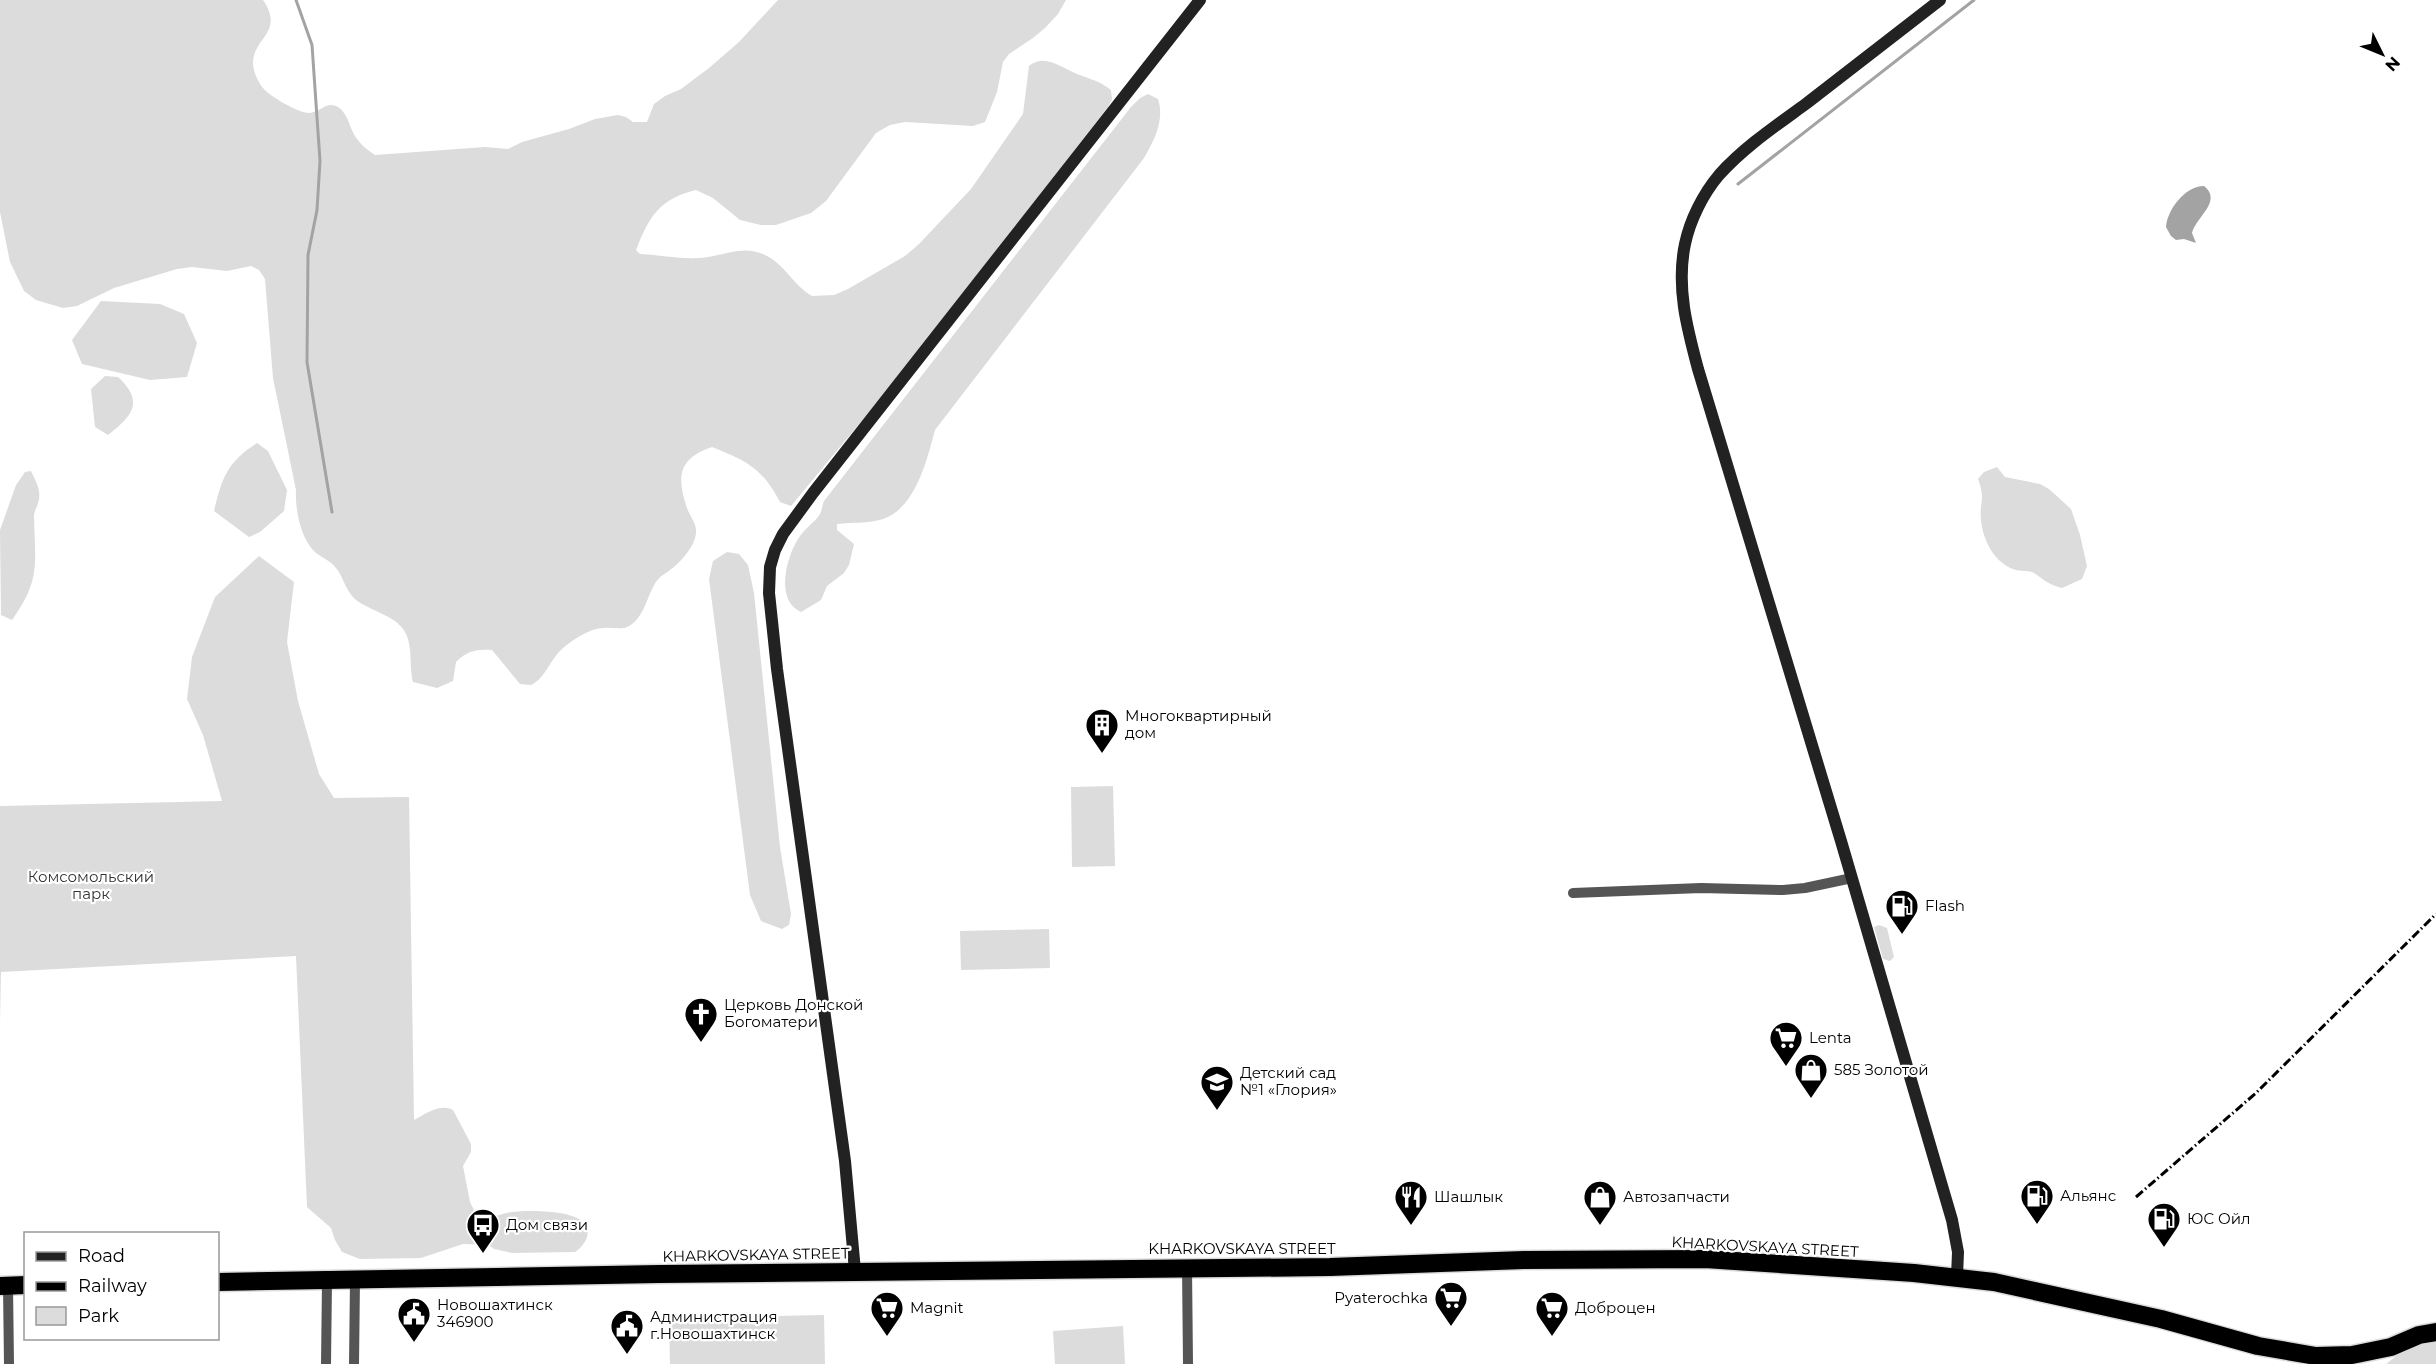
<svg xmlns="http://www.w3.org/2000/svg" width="2436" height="1364" font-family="Montserrat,sans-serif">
<rect width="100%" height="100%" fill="#fff"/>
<path fill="#dcdcdc" d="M 0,0 L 263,0 C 285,32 253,38 253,63 C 253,71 258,82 263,88 C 269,96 300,114 310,113 C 320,112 326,102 336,106 C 349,112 349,130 358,140 C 362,146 369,151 375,155 L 485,147 L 508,149 L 522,142 L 569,129 L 595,119 L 618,115 L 626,117 L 633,122 L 647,122 L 654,104 L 665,96 L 681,89 L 709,68 L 739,42 L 778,0 L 1066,0 L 1058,14 L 1046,27 L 1033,38 L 1009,54 L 1003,62 L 997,92 L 985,122 L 973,126 L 905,122 L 890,125 L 876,133 L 826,201 L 811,213 L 776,225 L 761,225 L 740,220 L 713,198 L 696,190 C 659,199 649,217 636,250 L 640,254 C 660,255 679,259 699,258 C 723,257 743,243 767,256 C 785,265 794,286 812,296 L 834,295 L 848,289 L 905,256 L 919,244 L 971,189 L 1023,114 L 1029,66 C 1045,53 1061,68 1077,74 C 1090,79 1100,81 1111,90 L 1112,99 L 1108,107 L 884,394 L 791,506 L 780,502 C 762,468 747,461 712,447 C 679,458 676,476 687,508 C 691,519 699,525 695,538 C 692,549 680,563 670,570 C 665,574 660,576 656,582 C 647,595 644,620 627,627 C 620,630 612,627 604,628 C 590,628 574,639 563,648 C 550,659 546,678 531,685 L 520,684 L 492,650 C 476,649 467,651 456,662 L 453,681 L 437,688 L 413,682 C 409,666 413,646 405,632 C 396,615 369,611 355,599 C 345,590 344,578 336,568 C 330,560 320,557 314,551 C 300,537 295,508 296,490 L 273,378 L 265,279 L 259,270 L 251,266 L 227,271 L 192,267 L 177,269 L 114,288 L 77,306 L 63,308 L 36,300 L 24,291 L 10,262 L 0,212 Z
M 1148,94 L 1158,99 C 1165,120 1154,141 1144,158 L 935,430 C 927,459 916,508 883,519 C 868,524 853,522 837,524 L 837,530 L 854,544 L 849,565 L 844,573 L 827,586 L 821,600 L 801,612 C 775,601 786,558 798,539 C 804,529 815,522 820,514 C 822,511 822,505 824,501 L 1131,107 L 1140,98 Z
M 101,301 L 160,304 L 184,314 L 197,343 L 187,377 L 150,380 L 82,364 L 72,340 Z
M 105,376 L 118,377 C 145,402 132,416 108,435 L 95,427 L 91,389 Z
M 257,443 L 268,451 L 287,490 L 284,511 L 260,532 L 249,537 L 214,511 C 222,478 227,462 257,443 Z
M 1997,467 L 2005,477 L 2040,484 L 2049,489 L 2071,509 L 2080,535 L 2087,566 L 2082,579 L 2062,588 C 2047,584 2046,581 2034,573 C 2029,570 2022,572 2016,570 C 1995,564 1983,541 1981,520 C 1979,502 1986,500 1978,479 L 1984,472 Z
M 31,471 C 36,482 42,491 38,503 C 37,508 34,511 34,516 C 35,563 41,580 12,620 L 1,615 L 0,530 L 16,485 L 25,472 Z
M 727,552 L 739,554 L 748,565 L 754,593 L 780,847 L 791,914 L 789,925 L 782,929 L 761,921 L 750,895 L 709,579 L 713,561 Z
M 259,556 L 294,582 L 287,642 L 298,701 L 319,774 L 334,798 L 409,797 L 414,1120 C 425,1114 440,1103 453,1110 L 471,1144 L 471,1152 L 463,1166 L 470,1202 L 475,1212 C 479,1213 484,1216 488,1217 C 496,1217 505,1213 512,1212 C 528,1210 582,1209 587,1228 C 590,1238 582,1247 575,1252 L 512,1253 L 494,1249 L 489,1245 L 463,1244 L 421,1258 L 360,1259 L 342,1252 L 335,1240 L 331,1228 L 307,1207 L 296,956 L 1,972 L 0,1023 L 0,806 L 222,801 L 203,735 L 187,699 L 192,657 L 215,597 Z
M 1113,786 L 1115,866 L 1072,867 L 1071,787 Z
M 1879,925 L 1887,928 L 1894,957 L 1890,961 L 1883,959 L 1874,927 Z
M 1049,929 L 1050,968 L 961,970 L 960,931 Z
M 824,1315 L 825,1364 L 670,1364 L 669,1318 Z
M 1123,1326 L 1125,1364 L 1055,1364 L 1053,1331 Z
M 2425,1343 L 2436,1343 L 2436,1364 L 2386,1364 L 2404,1350 Z"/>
<path fill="#a3a3a3" d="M 2204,186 C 2223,201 2196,217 2192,233 L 2196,243 L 2184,239 L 2176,240 L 2171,236 L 2166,227 C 2167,210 2185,186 2204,186 Z"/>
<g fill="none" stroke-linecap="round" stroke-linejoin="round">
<path stroke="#a3a3a3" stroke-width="3" d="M 296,0 L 312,45 L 320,161 L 317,210 L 308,255 L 307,362 L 332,512
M 1738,184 L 1974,0"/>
<defs>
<path id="highway" d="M 218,1282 L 659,1274 L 1330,1267 L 1524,1260 L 1705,1259 L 1914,1273 L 1994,1282 L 2161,1319 L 2258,1346 L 2316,1356 L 2352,1355 L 2391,1347 L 2419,1335 L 2436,1332
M 0,1286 L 26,1285"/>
</defs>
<use href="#highway" stroke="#dbdbdb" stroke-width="21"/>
<path stroke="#555" stroke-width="10" d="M 1573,893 L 1701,888 L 1783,890 L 1805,888 L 1852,878
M 1187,1267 L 1188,1364
M 8,1286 L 9,1364
M 326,1364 L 327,1281
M 354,1364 L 355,1280"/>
<path stroke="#222" stroke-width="12" d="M 1940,0 C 1896,34 1851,69 1807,103 C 1777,125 1744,147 1719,175 C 1703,194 1690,220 1685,244 C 1676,287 1687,328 1698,369 L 1841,841 L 1952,1220 L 1958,1252 L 1957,1277
M 855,1271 L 845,1161 L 777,669 L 769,593 L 770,567 L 775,550 L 783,534 L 813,493 L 1200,0"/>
<use href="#highway" stroke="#000" stroke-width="18"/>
<path stroke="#000" stroke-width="3" stroke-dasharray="9 3 1.5 3" stroke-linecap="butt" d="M 2136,1197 L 2256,1093 L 2436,914"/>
</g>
<defs>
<symbol id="building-pin" viewBox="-11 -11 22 30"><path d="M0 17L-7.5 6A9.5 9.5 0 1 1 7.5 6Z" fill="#000" stroke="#fff"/><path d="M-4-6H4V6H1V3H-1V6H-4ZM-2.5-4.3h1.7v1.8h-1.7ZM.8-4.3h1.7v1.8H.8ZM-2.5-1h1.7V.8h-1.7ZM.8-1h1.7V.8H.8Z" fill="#fff"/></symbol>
<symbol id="fuel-pin" viewBox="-11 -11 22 30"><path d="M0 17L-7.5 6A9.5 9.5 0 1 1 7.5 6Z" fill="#000" stroke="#fff"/><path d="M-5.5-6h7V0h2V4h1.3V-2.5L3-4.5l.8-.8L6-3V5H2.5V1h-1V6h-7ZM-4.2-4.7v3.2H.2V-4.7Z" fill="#fff"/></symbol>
<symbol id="church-pin" viewBox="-11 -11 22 30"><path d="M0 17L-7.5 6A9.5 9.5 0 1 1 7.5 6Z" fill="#000" stroke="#fff"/><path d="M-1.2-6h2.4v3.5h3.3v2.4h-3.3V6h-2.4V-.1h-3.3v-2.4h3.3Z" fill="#fff"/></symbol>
<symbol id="supermarket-pin" viewBox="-11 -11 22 30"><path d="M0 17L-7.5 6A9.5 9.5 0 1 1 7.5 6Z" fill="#000" stroke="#fff"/><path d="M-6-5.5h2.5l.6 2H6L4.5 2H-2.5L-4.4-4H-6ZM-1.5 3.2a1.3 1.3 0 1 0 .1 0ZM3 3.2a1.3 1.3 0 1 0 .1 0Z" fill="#fff"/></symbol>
<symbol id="shop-pin" viewBox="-11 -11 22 30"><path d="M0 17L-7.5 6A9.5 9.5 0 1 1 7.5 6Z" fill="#000" stroke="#fff"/><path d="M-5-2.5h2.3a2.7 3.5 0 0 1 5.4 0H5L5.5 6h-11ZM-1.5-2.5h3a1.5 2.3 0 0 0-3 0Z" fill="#fff"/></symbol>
<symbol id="school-pin" viewBox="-11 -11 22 30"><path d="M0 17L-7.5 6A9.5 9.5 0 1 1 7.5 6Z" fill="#000" stroke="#fff"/><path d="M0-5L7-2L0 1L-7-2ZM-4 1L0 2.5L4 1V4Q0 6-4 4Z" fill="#fff"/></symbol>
<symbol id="restaurant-pin" viewBox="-11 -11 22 30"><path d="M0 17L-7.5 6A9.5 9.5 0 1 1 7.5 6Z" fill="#000" stroke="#fff"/><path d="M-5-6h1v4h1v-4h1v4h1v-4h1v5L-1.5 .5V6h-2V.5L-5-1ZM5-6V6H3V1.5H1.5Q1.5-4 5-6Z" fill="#fff"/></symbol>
<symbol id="bus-pin" viewBox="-11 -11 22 30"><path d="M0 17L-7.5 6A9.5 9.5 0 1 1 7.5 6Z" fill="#000" stroke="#fff"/><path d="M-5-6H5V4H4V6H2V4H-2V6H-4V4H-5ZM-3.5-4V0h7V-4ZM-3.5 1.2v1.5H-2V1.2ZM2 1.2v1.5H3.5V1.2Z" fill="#fff"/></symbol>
<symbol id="civic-pin" viewBox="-11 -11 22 30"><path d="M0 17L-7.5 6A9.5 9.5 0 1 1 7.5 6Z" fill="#000" stroke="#fff"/><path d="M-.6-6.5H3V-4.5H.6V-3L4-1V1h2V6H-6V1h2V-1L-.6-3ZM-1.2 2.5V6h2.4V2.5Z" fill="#fff"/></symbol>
</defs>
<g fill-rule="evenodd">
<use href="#building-pin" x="1083" y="706" width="38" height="52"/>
<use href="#fuel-pin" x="1883" y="887" width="38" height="52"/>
<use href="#church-pin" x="682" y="995" width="38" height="52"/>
<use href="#supermarket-pin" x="1767" y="1019" width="38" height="52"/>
<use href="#shop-pin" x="1792" y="1051" width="38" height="52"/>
<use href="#school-pin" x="1198" y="1063" width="38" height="52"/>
<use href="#fuel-pin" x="2018" y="1177" width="38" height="52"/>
<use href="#restaurant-pin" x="1392" y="1178" width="38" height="52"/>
<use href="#shop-pin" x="1581" y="1178" width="38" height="52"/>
<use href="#fuel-pin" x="2145" y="1200" width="38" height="52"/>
<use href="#bus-pin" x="464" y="1206" width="38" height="52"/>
<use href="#supermarket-pin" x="1432" y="1279" width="38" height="52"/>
<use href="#supermarket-pin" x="868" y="1289" width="38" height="52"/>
<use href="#supermarket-pin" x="1533" y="1289" width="38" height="52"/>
<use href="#civic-pin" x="395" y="1295" width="38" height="52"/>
<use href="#civic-pin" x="608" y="1307" width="38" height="52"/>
</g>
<g text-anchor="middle" stroke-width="4.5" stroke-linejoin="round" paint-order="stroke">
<g font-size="15" fill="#000" stroke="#fff" text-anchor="start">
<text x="1125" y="721">Многоквартирный<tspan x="1125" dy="17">дом</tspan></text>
<text x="1925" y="911">Flash</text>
<text x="724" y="1010">Церковь Донской<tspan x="724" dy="17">Богоматери</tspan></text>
<text x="1809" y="1043">Lenta</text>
<text x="1834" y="1075">585 Золотой</text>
<text x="1240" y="1078">Детский сад<tspan x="1240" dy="17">№1 «Глория»</tspan></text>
<text x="2060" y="1201">Альянс</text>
<text x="1434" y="1202">Шашлык</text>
<text x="1623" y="1202">Автозапчасти</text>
<text x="2187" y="1224">ЮC Ойл</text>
<text x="506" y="1230">Дом связи</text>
<text x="1428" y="1303" text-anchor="end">Pyaterochka</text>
<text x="437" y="1310">Новошахтинск<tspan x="437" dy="17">346900</tspan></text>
<text x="910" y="1313">Magnit</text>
<text x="1575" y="1313">Доброцен</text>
<text x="650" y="1322">Администрация<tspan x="650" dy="17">г.Новошахтинск</tspan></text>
</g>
<g font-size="15" fill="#333" stroke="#fff">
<text x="91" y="882">Комсомольский<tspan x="91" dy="17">парк</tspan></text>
</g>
<g font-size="15" fill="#000" stroke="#fff">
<text transform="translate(1765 1247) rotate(3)" y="5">KHARKOVSKAYA STREET</text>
<text x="1242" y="1254">KHARKOVSKAYA STREET</text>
<text transform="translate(756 1255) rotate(-1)" y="5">KHARKOVSKAYA STREET</text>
</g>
</g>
<rect x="24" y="1232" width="195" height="108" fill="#ffffff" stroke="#999999" stroke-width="1.5"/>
<rect x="36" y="1252" width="30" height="9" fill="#222222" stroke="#999999" stroke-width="1.5"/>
<text x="78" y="1262" font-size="18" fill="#000000">Road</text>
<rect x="36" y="1282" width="30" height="9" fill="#000000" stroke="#999999" stroke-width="1.5"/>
<text x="78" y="1292" font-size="18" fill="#000000">Railway</text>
<rect x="36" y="1307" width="30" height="18" fill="#dcdcdc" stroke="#999999" stroke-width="1.5"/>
<text x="78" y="1322" font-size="18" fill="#000000">Park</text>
<g transform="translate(2382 54) rotate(133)" stroke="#ffffff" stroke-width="4.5" paint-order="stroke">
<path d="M0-4.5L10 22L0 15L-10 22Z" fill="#000000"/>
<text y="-9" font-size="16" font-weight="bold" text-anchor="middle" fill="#000000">N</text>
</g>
</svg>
